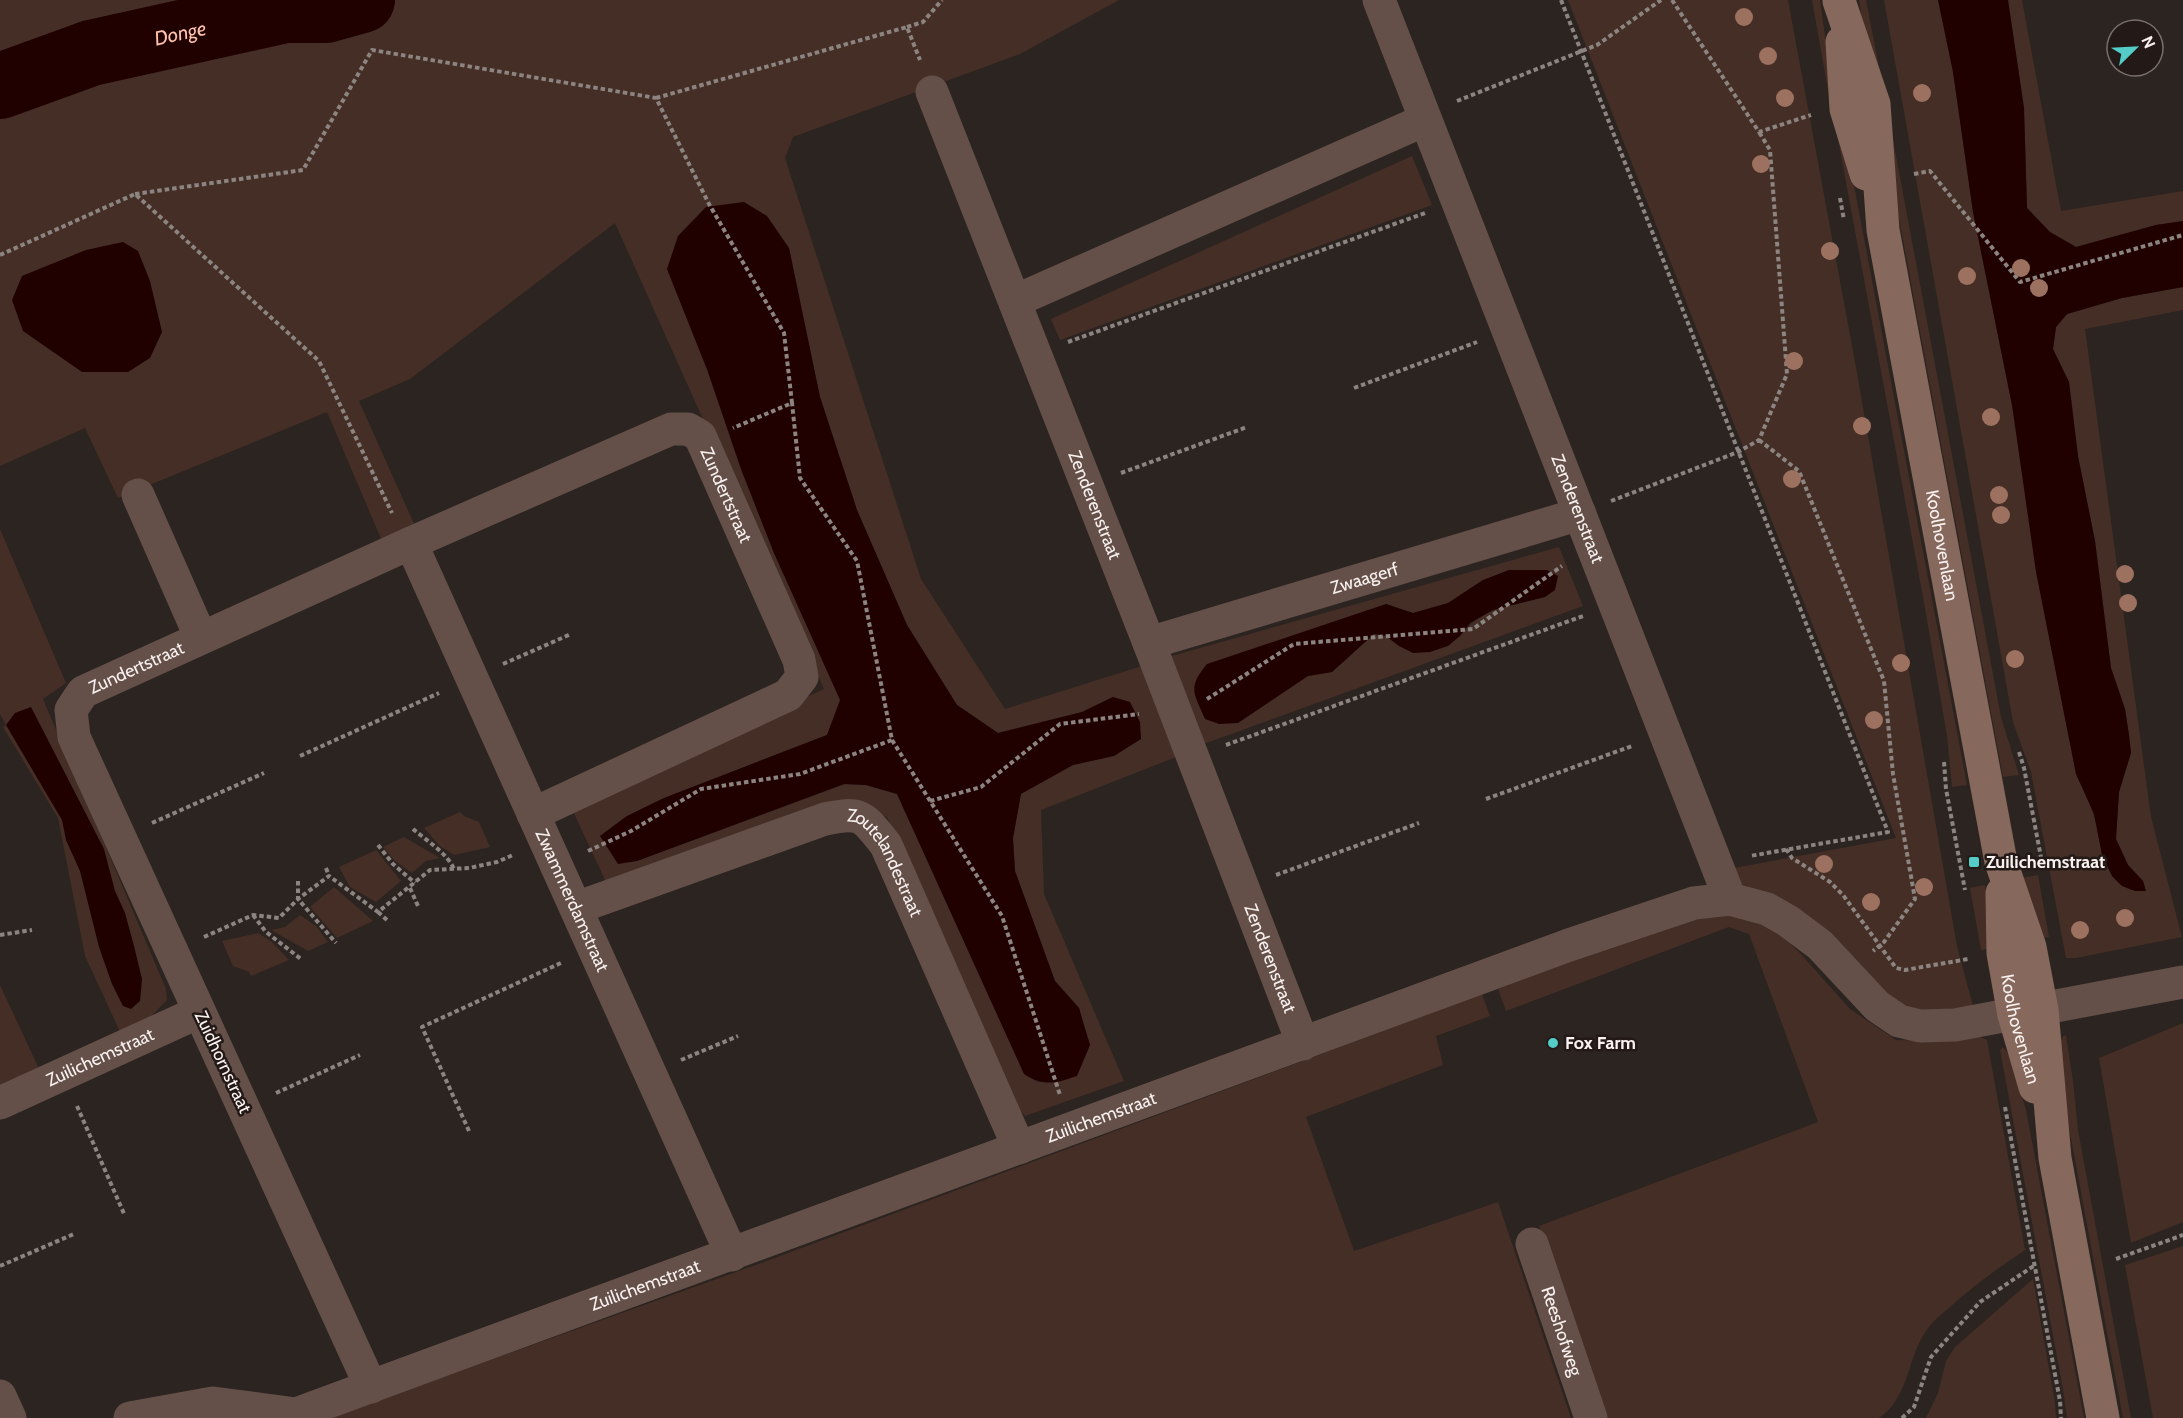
<svg xmlns="http://www.w3.org/2000/svg" width="2183" height="1418" font-family="Cabin,sans-serif">
<rect width="100%" height="100%" fill="#2c2420"/>
<path fill="#452e25" fill-rule="evenodd" d="M 0,0 L 1119,0 L 1020,54 L 793,137 L 785,158 L 921,579 L 1005,709 L 1142,666 L 1176,757 L 1041,810 L 1044,894 L 1124,1081 L 1025,1116 L 1011,1100 L 887,817 L 860,804 L 606,882 L 571,807 L 824,689 L 615,223 L 410,379 L 359,401 L 415,526 L 382,541 L 327,412 L 118,498 L 85,428 L 0,466 ZM 789,248 L 820,397 L 857,510 L 907,625 L 957,705 L 998,733 L 1082,712 L 1113,697 L 1141,739 L 1114,755 L 1073,765 L 1021,793 L 1013,838 L 1015,871 L 1055,981 L 1079,1008 L 1089,1045 L 1059,1082 L 1037,1082 L 1024,1073 L 897,794 L 866,785 L 845,784 L 637,861 L 600,836 L 627,816 L 664,798 L 827,735 L 841,700 L 774,553 L 741,469 L 708,372 Z
M 1568,0 L 1788,0 L 1857,373 L 1957,946 L 1973,1006 L 1924,1013 L 1894,1005 L 1784,904 L 1739,883 L 1734,868 L 1896,838 Z
M 1812,0 L 1820,0 L 1834,100 L 1830,101 Z
M 1859,0 L 1866,0 L 1880,72 L 1862,20 Z
M 1884,0 L 1938,0 L 1953,72 L 1973,212 L 2012,405 L 2076,774 C 2082,787 2089,800 2093,813 C 2103,843 2101,893 2146,891 L 2143,881 L 2128,865 L 2116,839 L 2119,792 L 2131,753 L 2129,735 L 2125,709 L 2111,668 L 2095,541 L 2078,456 L 2069,382 L 2053,350 L 2056,327 L 2067,314 L 2122,298 L 2183,287 L 2183,310 L 2085,329 L 2151,817 L 2182,937 L 2076,958 L 2066,958 L 2031,772 L 2013,722 Z
M 2008,0 L 2022,0 L 2061,211 L 2183,191 L 2183,221 L 2156,225 L 2076,247 L 2050,232 L 2027,208 L 2024,108 Z
M 1888,113 L 2001,717 L 2019,775 L 2003,777 L 1892,181 Z
M 1835,123 L 1846,154 L 1854,185 L 1967,785 L 1952,787 L 1947,736 L 1925,608 Z
M 1412,156 L 1432,205 L 1060,340 L 1051,319 Z
M 0,529 L 66,683 L 43,699 L 166,989 L 167,1000 L 150,1017 L 121,1034 L 85,956 L 58,818 L 3,727 L 6,725 L 0,714 Z
M 1559,547 L 1583,606 L 1201,745 L 1168,657 ZM 1483,580 L 1545,597 C 1511,606 1483,606 1460,636 L 1399,646 L 1386,636 L 1374,634 L 1332,672 L 1308,676 L 1386,604 L 1413,613 L 1449,603 Z
M 460,812 L 464,816 L 479,822 L 490,847 L 454,855 L 440,846 L 424,828 Z
M 404,837 L 440,858 L 426,861 L 412,873 L 395,861 L 383,847 Z
M 376,850 L 401,881 L 376,902 L 350,887 L 339,867 Z
M 2038,875 L 2049,937 L 2038,939 L 2022,878 Z
M 1985,885 L 1993,948 L 1981,950 L 1970,888 Z
M 334,887 L 373,921 L 337,938 L 310,907 Z
M 1707,913 L 1747,917 L 1778,932 L 1799,952 L 1850,1009 L 1896,1040 L 1934,1041 L 1975,1035 L 1987,1040 L 2025,1250 C 1998,1268 1973,1286 1949,1308 C 1942,1314 1934,1320 1929,1327 C 1906,1356 1911,1396 1879,1418 L 1604,1418 L 1539,1226 L 1818,1122 L 1749,934 L 1729,927 L 1506,1011 L 1498,989 L 1684,918 Z
M 300,915 L 316,926 L 328,942 L 308,951 L 271,930 L 285,927 Z
M 258,933 L 272,942 L 289,960 L 251,976 L 249,972 L 233,966 L 222,941 Z
M 0,985 L 40,1071 L 0,1089 Z
M 1482,994 L 1490,1016 L 1436,1036 L 1443,1065 L 1306,1117 L 1354,1251 L 1498,1202 L 1571,1418 L 329,1418 L 764,1262 Z
M 2183,1023 L 2183,1222 L 2131,1243 L 2099,1058 Z
M 2066,1035 L 2073,1081 L 2078,1130 L 2131,1418 L 2123,1418 L 2064,1101 L 2059,1050 L 2062,1037 Z
M 2003,1047 L 2010,1056 L 2026,1110 L 2084,1418 L 2067,1418 L 2063,1389 L 2000,1050 Z
M 2183,1246 L 2183,1418 L 2153,1418 L 2125,1265 Z
M 2033,1279 L 2055,1402 L 2056,1418 L 1926,1418 L 1938,1393 L 1946,1361 L 1955,1347 Z"/>
<path fill="#200100" d="M 1938,0 L 2008,0 L 2024,108 L 2027,208 L 2050,232 L 2076,247 L 2156,225 L 2183,221 L 2183,287 L 2122,298 L 2067,314 L 2056,327 L 2053,349 L 2069,382 L 2078,456 L 2095,541 L 2111,668 L 2125,709 L 2129,735 L 2131,753 L 2119,792 L 2116,839 L 2128,865 L 2143,881 L 2146,891 L 2135,891 L 2122,886 L 2112,876 L 2102,855 L 2094,814 L 2076,774 L 2036,572 L 2012,405 L 1973,212 L 1953,72 Z
M 744,202 L 767,216 L 789,248 L 820,397 L 857,510 L 907,625 L 957,705 L 998,733 L 1082,712 L 1113,697 L 1130,702 L 1140,722 L 1141,739 L 1114,756 L 1073,765 L 1021,794 L 1013,838 L 1015,871 L 1055,981 L 1079,1008 L 1090,1045 L 1077,1076 C 1056,1083 1044,1087 1024,1074 L 897,794 L 866,785 L 844,784 L 637,861 L 618,864 L 600,836 L 627,816 L 664,798 L 827,735 L 840,700 L 774,553 L 741,469 L 708,372 L 667,269 L 678,236 L 706,207 Z
M 123,242 L 138,251 L 150,281 L 162,332 L 150,358 L 128,372 L 82,372 L 23,331 L 12,300 L 22,276 L 86,250 Z
M 1509,570 L 1547,570 L 1558,576 L 1555,590 L 1545,597 L 1493,610 L 1470,623 L 1460,636 L 1448,646 L 1430,652 L 1413,653 L 1399,646 L 1386,636 L 1374,634 L 1332,672 L 1308,676 L 1238,723 L 1219,724 L 1205,719 C 1194,693 1187,688 1207,664 L 1386,604 L 1413,613 L 1448,603 L 1483,580 Z
M 31,707 L 104,849 L 115,891 L 125,913 L 134,946 L 142,979 L 140,1001 L 131,1009 L 123,1006 L 112,984 L 99,947 L 80,871 L 66,840 L 62,820 L 6,725 L 15,713 Z"/>
<g fill="none" stroke-linecap="round" stroke-linejoin="round">
<path stroke="#200100" stroke-width="66" id="s1" d="M 0,86 L 91,53 L 285,10 L 326,10 L 362,0"/>
<path stroke="#8b8481" stroke-width="4" stroke-dasharray="4.5 3" stroke-linecap="butt" d="M 1561,0 L 1888,832 L 1750,856
M 1672,0 L 1759,132 L 1811,115
M 907,27 L 923,22 L 942,0
M 656,98 L 907,27 L 920,60
M 1457,101 L 1597,45 L 1661,0
M 1914,174 L 1930,171 L 2020,282 L 2183,235
M 135,194 L 303,170 L 372,50 L 656,98 L 709,204 L 784,333 L 792,403 L 733,428
M 1840,198 L 1844,220
M 0,255 L 135,194 L 319,361 L 392,513
M 1068,342 L 1425,213
M 1354,388 L 1477,342
M 1759,440 L 1799,471 L 1884,681 L 1893,774 L 1915,899 L 1884,942 L 1873,951
M 1121,473 L 1247,427
M 1611,501 L 1738,452 L 1759,440 L 1787,374 L 1770,150 L 1759,132
M 503,664 L 571,634
M 1207,699 L 1294,644 L 1473,629 L 1562,566
M 892,740 L 1002,916 L 1060,1095
M 1226,745 L 1583,616
M 2019,752 L 2024,768 L 2043,868
M 300,756 L 439,693
M 1944,762 L 1946,789 L 1965,890
M 1486,799 L 1632,746
M 930,801 L 981,787 L 1060,724 L 1139,714
M 152,823 L 264,773
M 413,829 C 427,841 446,852 454,869
M 378,845 L 393,864 L 415,883
M 1786,849 L 1792,858 L 1830,882 L 1843,895 L 1896,968 L 1905,970 L 1968,959
M 588,851 L 631,831 L 701,789 L 800,774 L 892,740 L 857,561 L 800,478 L 792,403
M 326,868 L 329,876
M 1276,875 L 1419,823
M 298,881 L 298,899 L 336,943
M 410,888 L 418,906
M 378,912 L 387,920
M 253,915 L 266,932 L 301,959
M 0,935 L 32,930
M 204,937 L 253,915 L 279,918 L 298,899 L 329,876 L 378,912 L 430,870 L 469,868 L 497,862 L 513,855
M 681,1060 L 738,1036
M 276,1093 L 360,1055
M 77,1106 L 125,1216
M 2005,1107 L 2060,1401 L 2061,1418
M 469,1131 L 422,1027 L 563,962
M 2116,1259 L 2183,1235
M 0,1266 L 74,1234
M 1902,1418 L 1914,1407 L 1931,1357 L 1980,1302 L 2035,1265"/>
<g stroke="#645049" stroke-width="33">
<path id="s2" d="M 1379,0 L 1730,899"/>
<path id="s3" d="M 932,92 L 1149,643 L 1303,1044"/>
<path d="M 1015,301 L 1425,120"/>
<path d="M 138,495 L 201,638"/>
<path id="s4" d="M 411,543 L 732,1255"/>
<path id="s5" d="M 1149,643 L 1580,514"/>
<path id="s6" d="M 576,908 L 825,819 C 862,811 863,816 886,845 L 1019,1148"/>
<path id="s7" d="M 0,1103 L 199,1012"/>
<path id="s8" d="M 1532,1244 L 1591,1418"/>
<path id="s9" d="M 371,1387 L 74,737 L 71,710 L 83,692 L 411,543 L 671,429 L 688,429 L 700,436 L 799,660 L 802,677 L 788,695 L 533,814"/>
<path d="M 0,1396 L 10,1418"/>
<path id="s10" d="M 130,1418 L 213,1403 L 296,1414 L 1569,945 L 1694,903 L 1730,899 L 1767,909 L 1788,921 L 1820,945 L 1877,1006 L 1899,1021 L 1920,1026 L 1955,1025 L 2183,982"/>
</g>
<g stroke="#86685c" stroke-width="33">
<path id="s11" d="M 1839,1 L 1874,104 L 1883,230 L 2001,862 L 2030,947 L 2042,1010 L 2055,1158 L 2103,1418"/>
<path d="M 1842,42 L 1846,109 L 1866,174"/>
<path id="s12" d="M 2002,893 L 2003,953 L 2014,1015 L 2035,1087"/>
</g>
</g>
<g fill="#9c7160">
<circle cx="1744" cy="17" r="9"/>
<circle cx="1768" cy="56" r="9"/>
<circle cx="1922" cy="93" r="9"/>
<circle cx="1785" cy="98" r="9"/>
<circle cx="1761" cy="164" r="9"/>
<circle cx="1830" cy="251" r="9"/>
<circle cx="2021" cy="268" r="9"/>
<circle cx="1967" cy="276" r="9"/>
<circle cx="2039" cy="288" r="9"/>
<circle cx="1794" cy="361" r="9"/>
<circle cx="1991" cy="417" r="9"/>
<circle cx="1862" cy="426" r="9"/>
<circle cx="1792" cy="479" r="9"/>
<circle cx="1999" cy="495" r="9"/>
<circle cx="2001" cy="515" r="9"/>
<circle cx="2125" cy="574" r="9"/>
<circle cx="2128" cy="603" r="9"/>
<circle cx="2015" cy="659" r="9"/>
<circle cx="1901" cy="663" r="9"/>
<circle cx="1874" cy="720" r="9"/>
<circle cx="1824" cy="864" r="9"/>
<circle cx="1924" cy="887" r="9"/>
<circle cx="1871" cy="902" r="9"/>
<circle cx="2125" cy="918" r="9"/>
<circle cx="2080" cy="930" r="9"/>
</g>
<g fill="#54cdc8" stroke="#231a17" stroke-width="2">
<rect x="1968" y="856" width="12" height="12" rx="3"/>
<circle cx="1553" cy="1043" r="6"/>
</g>
<g text-anchor="middle" stroke-width="5" stroke-linejoin="round" paint-order="stroke">
<g font-size="18" fill="#f8f1ef" stroke="#231a17">
<text dy="6" stroke="none"><textPath href="#s9" startOffset="1503">Zundertstraat</textPath></text>
<text dy="6" stroke="none"><textPath href="#s3" startOffset="444">Zenderenstraat</textPath></text>
<text dy="6" stroke="none"><textPath href="#s2" startOffset="546">Zenderenstraat</textPath></text>
<text dy="6" stroke="none"><textPath href="#s11" startOffset="556">Koolhovenlaan</textPath></text>
<text dy="6" stroke="none"><textPath href="#s5" startOffset="225">Zwaagerf</textPath></text>
<text dy="6" stroke="none"><textPath href="#s9" startOffset="822">Zundertstraat</textPath></text>
<text dy="6" stroke="none"><textPath href="#s6" startOffset="351">Zoutelandestraat</textPath></text>
<text dy="6" stroke="none"><textPath href="#s4" startOffset="392">Zwammerdamstraat</textPath></text>
<text dy="6" stroke="none"><textPath href="#s3" startOffset="930">Zenderenstraat</textPath></text>
<text dy="6" stroke="none"><textPath href="#s12" startOffset="138">Koolhovenlaan</textPath></text>
<text dy="6" stroke="none"><textPath href="#s7" startOffset="110">Zuilichemstraat</textPath></text>
<text transform="translate(223 1062) rotate(65)" y="6">Zuidhornstraat</text>
<text dy="6" stroke="none"><textPath href="#s10" startOffset="1026">Zuilichemstraat</textPath></text>
<text dy="6" stroke="none"><textPath href="#s10" startOffset="540">Zuilichemstraat</textPath></text>
<text dy="6" stroke="none"><textPath href="#s8" startOffset="92">Reeshofweg</textPath></text>
</g>
<g font-size="18" font-weight="bold" fill="#f8f1ef" stroke="#231a17" text-anchor="start">
<text x="1986" y="868">Zuilichemstraat</text>
<text x="1565" y="1049">Fox Farm</text>
</g>
<g font-size="20" font-style="italic" fill="#ffc3ad" stroke="#231a17">
<text dy="7" stroke="none"><textPath href="#s1" startOffset="188">Donge</textPath></text>
</g>
</g>
<g transform="translate(2135 48) rotate(66)"><circle r="28" fill="#231a17" stroke="#78706d" stroke-width="1.5"/>
<path d="M0-4.5L10 22L0 15L-10 22Z" fill="#54cdc8"/>
<text y="-9" font-size="16" font-weight="bold" text-anchor="middle" fill="#f8f1ef">N</text>
</g>
</svg>
